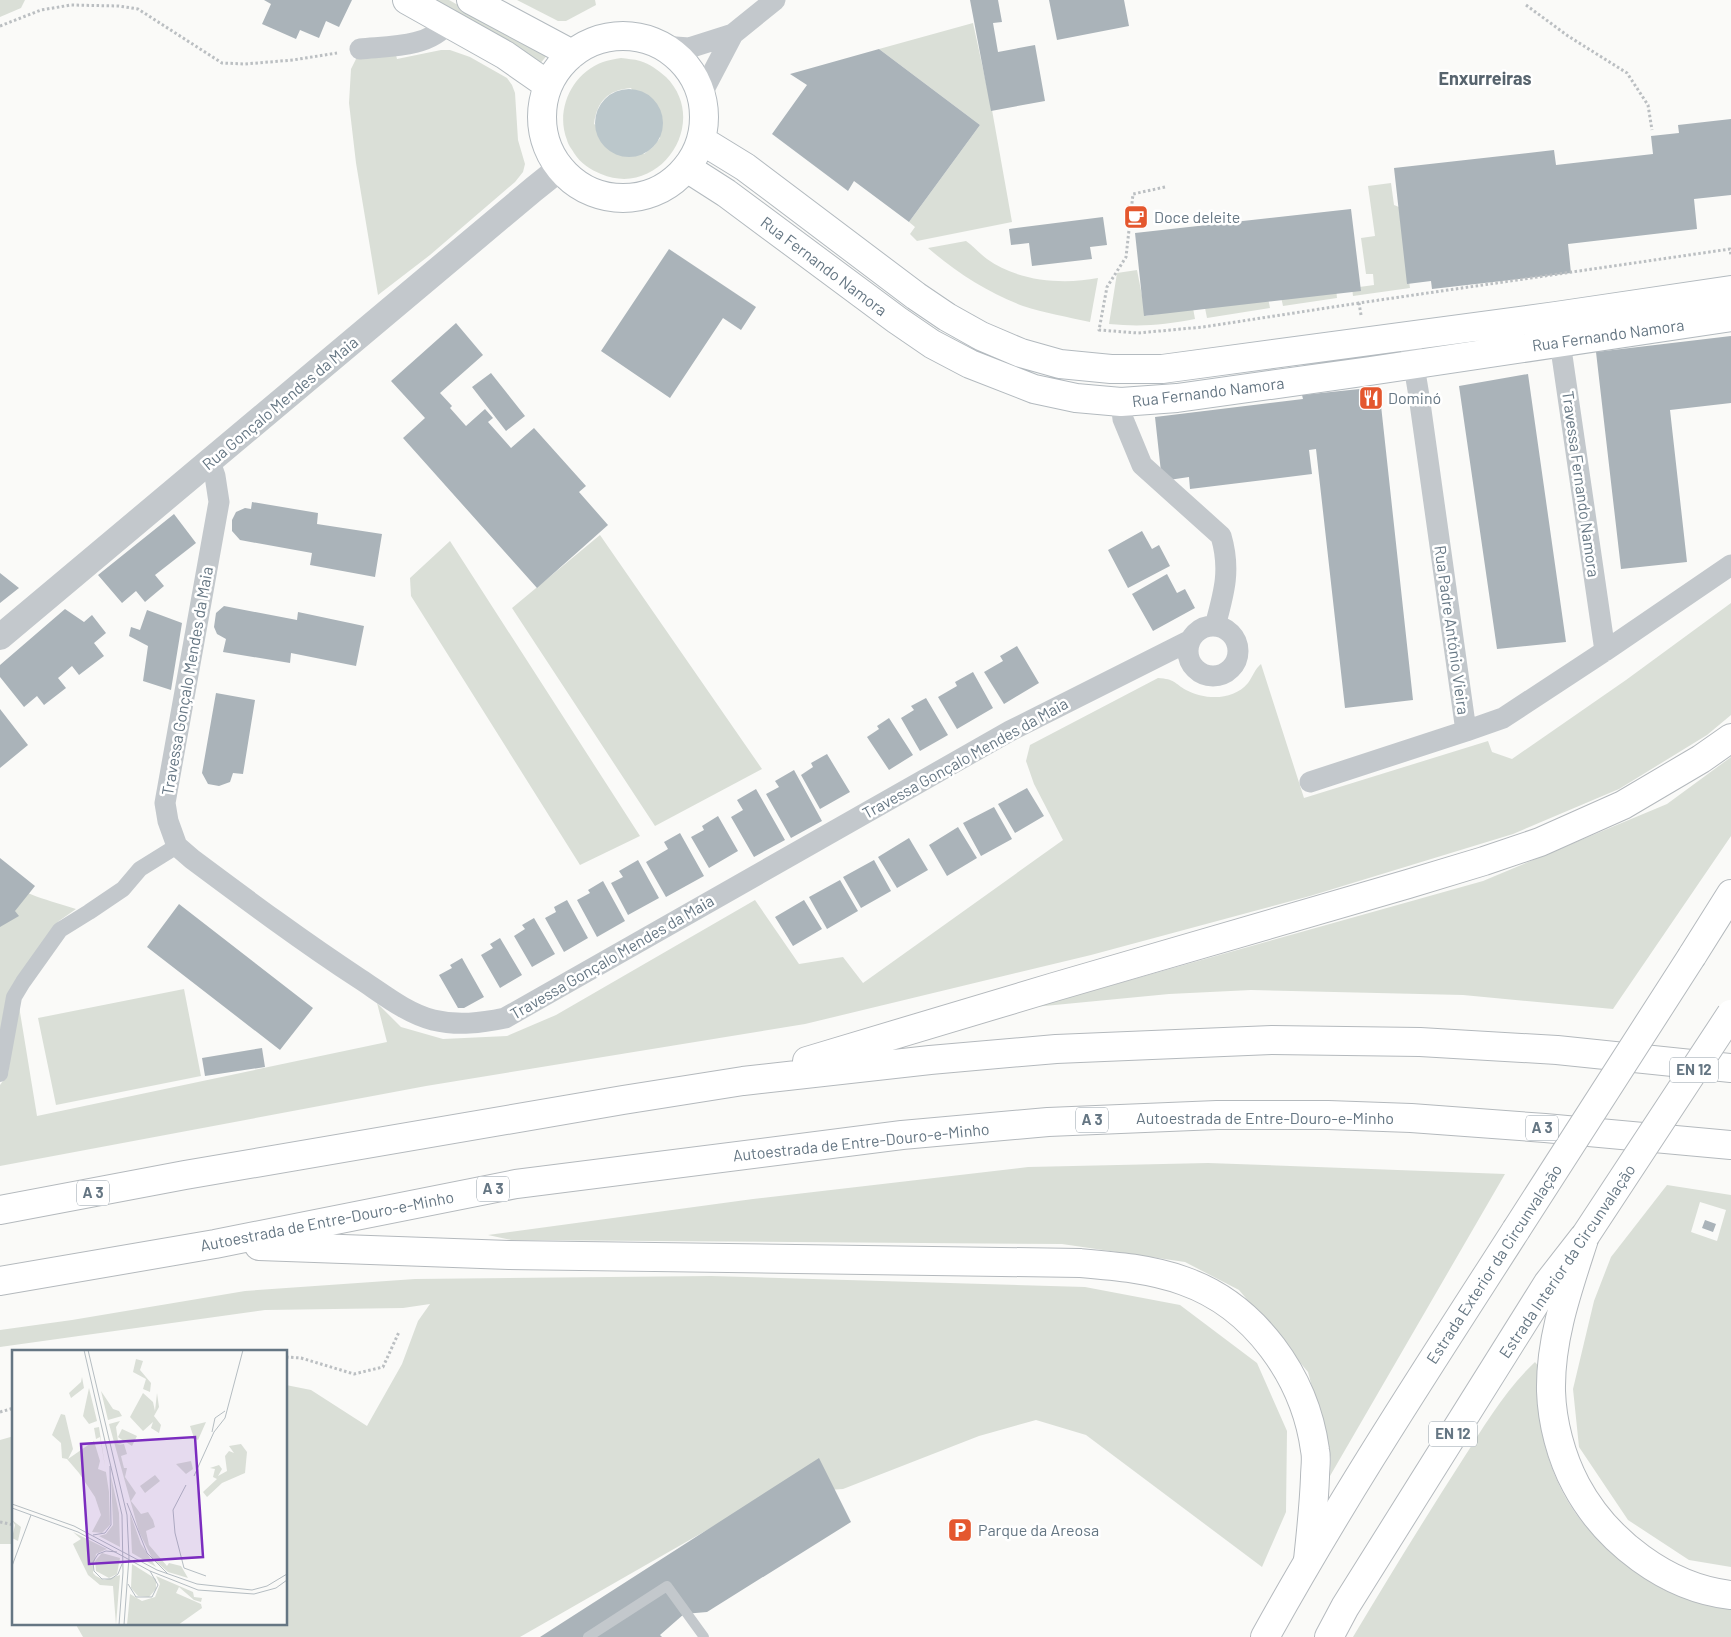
<svg xmlns="http://www.w3.org/2000/svg" width="1731" height="1637" font-family="Barlow,sans-serif">
<rect width="100%" height="100%" fill="#fafaf8"/>
<path fill="#dadfd7" fill-rule="evenodd" d="M 0,0 L 25,0 L 21,8 L 0,17 Z
M 432,0 L 449,0 L 534,48 L 549,53 L 539,65 L 529,54 Z
M 517,0 L 595,0 L 596,5 L 566,21 L 558,21 Z
M 973,23 L 992,110 L 1012,222 L 917,241 L 910,234 L 915,227 L 909,222 L 980,125 L 879,49 Z
M 441,50 L 450,50 L 470,57 L 507,78 L 512,85 L 515,93 L 518,140 L 525,164 L 523,172 L 515,182 L 430,255 L 378,295 L 356,163 L 349,103 L 351,69 L 356,59 L 396,55 L 397,59 Z
M 621,58 C 627,59 634,59 640,61 C 650,64 658,70 666,77 C 711,122 660,199 601,174 C 591,170 580,163 574,153 C 572,149 568,145 567,140 C 555,110 572,73 603,62 C 608,60 615,59 621,58 ZM 631,88 L 660,138 L 653,147 L 644,154 L 594,124 C 597,101 608,90 631,88 Z
M 1391,183 L 1394,205 L 1399,207 L 1410,288 L 1353,296 L 1352,288 L 1374,285 L 1373,274 L 1366,274 L 1361,238 L 1375,236 L 1368,186 Z
M 966,241 C 973,246 979,253 987,259 C 1017,281 1062,285 1098,278 L 1090,322 C 1068,317 1044,313 1023,306 C 988,293 956,272 928,248 Z
M 1137,270 L 1146,316 L 1193,308 L 1195,319 C 1164,325 1141,327 1109,324 L 1117,273 Z
M 1336,288 L 1337,298 L 1283,306 L 1281,297 Z
M 1268,298 L 1270,308 L 1207,318 L 1205,308 Z
M 600,535 L 762,769 L 655,826 L 512,608 Z
M 450,541 L 640,836 L 580,865 L 411,596 L 410,578 Z
M 1731,603 L 1731,715 L 1707,735 L 1619,789 L 1513,834 L 1310,896 L 1091,955 L 805,1024 L 426,1086 L 0,1166 L 0,1085 L 8,1074 L 18,1000 L 37,1116 L 387,1042 L 377,1003 L 401,1027 L 443,1039 L 507,1036 L 556,1015 L 755,900 L 799,964 L 843,957 L 863,983 L 1063,840 L 1034,784 L 1026,761 L 1030,745 L 1158,678 C 1175,679 1174,683 1186,690 C 1205,700 1233,701 1248,683 C 1253,676 1255,669 1261,664 L 1304,798 L 1488,741 L 1492,752 L 1512,759 L 1626,680 Z
M 1731,757 L 1731,836 L 1613,1009 L 1463,995 L 1251,990 L 1169,994 L 1034,1007 L 1483,881 L 1667,804 Z
M 0,877 C 21,894 51,901 76,909 L 59,921 L 37,951 L 0,1030 Z
M 184,989 L 201,1076 L 56,1105 L 38,1018 Z
M 1208,1163 L 1505,1174 L 1330,1476 L 1331,1459 L 1308,1372 L 1239,1290 L 1185,1262 L 1062,1244 L 511,1240 L 488,1235 L 753,1199 L 1028,1167 Z
M 1667,1185 L 1731,1195 L 1731,1567 L 1689,1560 L 1628,1520 L 1579,1447 L 1573,1389 L 1594,1301 L 1611,1257 ZM 1700,1202 L 1726,1210 L 1717,1241 L 1691,1232 Z
M 711,1276 L 1085,1287 L 1180,1305 L 1257,1363 L 1287,1431 L 1286,1512 L 1262,1567 L 1086,1435 L 1036,1420 L 979,1436 L 843,1489 L 770,1494 L 520,1637 L 83,1637 L 75,1623 L 286,1623 L 286,1385 L 311,1390 L 367,1426 L 402,1364 L 418,1321 L 430,1304 L 403,1308 L 265,1310 L 0,1347 L 0,1330 L 72,1320 L 245,1291 L 415,1279 Z
M 1535,1362 L 1539,1367 C 1539,1379 1537,1392 1538,1405 C 1545,1476 1576,1534 1639,1570 C 1649,1576 1660,1579 1671,1583 C 1691,1591 1711,1599 1731,1607 L 1731,1637 L 1353,1637 C 1389,1577 1425,1518 1463,1459 C 1484,1426 1506,1389 1535,1362 Z
M 14,1436 L 14,1544 L 0,1544 L 0,1440 Z"/>
<path fill="#bbc7cb" d="M595 123a34 34 0 1 1 68 0a34 34 0 1 1-68 0Z"/>
<path fill="#aab3b9" d="M 264,0 L 352,0 L 339,27 L 326,21 L 319,38 L 300,30 L 296,39 L 262,24 L 271,4 Z
M 970,0 L 998,0 L 1002,22 L 993,23 L 998,52 L 1035,45 L 1045,101 L 991,111 Z
M 1049,0 L 1124,0 L 1129,26 L 1057,40 Z
M 879,49 L 980,125 L 909,222 L 854,181 L 848,191 L 772,134 L 807,85 L 790,74 Z
M 1731,119 L 1731,195 L 1694,199 L 1697,229 L 1568,244 L 1571,273 L 1432,289 L 1431,281 L 1407,284 L 1394,168 L 1554,150 L 1556,165 L 1653,154 L 1651,136 L 1679,133 L 1678,125 Z
M 1351,209 L 1361,291 L 1144,316 L 1135,233 Z
M 1103,217 L 1107,245 L 1090,247 L 1092,259 L 1032,266 L 1029,243 L 1011,245 L 1009,229 Z
M 669,249 L 756,307 L 741,330 L 723,318 L 670,398 L 601,351 Z
M 456,323 L 483,355 L 440,393 L 452,406 L 450,408 L 466,426 L 485,409 L 493,418 L 488,422 L 511,448 L 534,428 L 586,486 L 579,492 L 608,525 L 537,588 L 403,438 L 425,418 L 391,381 Z
M 1731,336 L 1731,403 L 1670,410 L 1687,562 L 1621,569 L 1596,352 Z
M 491,373 L 525,416 L 506,431 L 472,387 Z
M 1528,374 L 1566,642 L 1497,649 L 1459,386 Z
M 1379,387 L 1413,700 L 1345,708 L 1316,449 L 1309,450 L 1312,474 L 1190,489 L 1189,477 L 1162,481 L 1155,417 L 1303,399 L 1302,395 Z
M 252,502 L 318,513 L 317,524 L 382,534 L 375,577 L 310,565 L 312,553 L 240,540 L 232,531 L 232,520 L 236,512 L 245,508 L 251,509 Z
M 174,514 L 196,543 L 155,575 L 164,586 L 145,602 L 136,591 L 122,603 L 98,575 Z
M 1142,531 L 1152,549 L 1159,545 L 1170,566 L 1128,588 L 1108,550 Z
M 0,573 L 19,588 L 0,603 Z
M 1167,574 L 1177,593 L 1185,589 L 1195,608 L 1153,631 L 1132,594 Z
M 224,606 L 297,620 L 298,612 L 364,626 L 356,666 L 291,653 L 290,663 L 223,652 L 226,639 L 217,634 L 214,627 L 216,613 Z
M 65,609 L 84,622 L 92,615 L 106,633 L 94,643 L 104,656 L 79,675 L 72,666 L 58,678 L 66,688 L 44,705 L 37,696 L 24,707 L 0,677 L 0,665 Z
M 147,610 L 182,623 L 171,690 L 143,681 L 148,646 L 129,636 L 131,627 L 140,630 Z
M 1017,646 L 1039,683 L 1004,704 L 984,672 L 1003,661 L 1000,656 Z
M 973,672 L 993,708 L 957,729 L 938,697 L 957,686 L 955,682 Z
M 216,693 L 255,700 L 243,774 L 233,773 L 230,782 L 219,786 L 208,784 L 202,773 Z
M 926,698 L 948,735 L 920,751 L 901,718 L 914,710 L 911,706 Z
M 0,709 L 28,745 L 0,768 Z
M 889,718 L 913,755 L 889,770 L 867,737 L 879,729 L 877,726 Z
M 827,754 L 850,792 L 820,809 L 801,775 L 813,767 L 811,763 Z
M 794,770 L 822,821 L 791,838 L 766,794 L 779,787 L 775,781 Z
M 1027,788 L 1044,816 L 1015,833 L 998,804 Z
M 756,789 L 785,840 L 754,857 L 731,817 L 743,810 L 737,800 Z
M 994,807 L 1012,839 L 981,856 L 963,823 Z
M 718,816 L 738,851 L 709,868 L 691,837 L 704,830 L 702,826 Z
M 958,827 L 977,858 L 947,876 L 929,845 Z
M 680,833 L 704,876 L 666,897 L 646,862 L 668,849 L 664,842 Z
M 909,838 L 928,870 L 897,888 L 878,857 Z
M 0,858 L 35,886 L 15,911 L 19,916 L 0,927 Z
M 638,860 L 659,898 L 628,915 L 611,883 L 623,877 L 619,871 Z
M 874,860 L 891,891 L 861,908 L 843,877 Z
M 840,880 L 858,911 L 827,929 L 809,897 Z
M 603,881 L 625,921 L 597,937 L 577,900 L 590,893 L 588,890 Z
M 567,900 L 588,938 L 564,952 L 545,918 L 556,912 L 554,907 Z
M 804,900 L 822,929 L 793,946 L 775,917 Z
M 179,904 L 313,1008 L 280,1050 L 147,947 Z
M 534,918 L 555,954 L 532,967 L 514,936 L 525,929 L 522,925 Z
M 500,938 L 522,975 L 500,988 L 481,955 L 493,948 L 490,944 Z
M 462,958 L 484,997 L 464,1008 L 458,1008 L 439,975 L 452,968 L 450,965 Z
M 262,1048 L 265,1067 L 205,1076 L 202,1058 Z
M 1705,1220 L 1716,1224 L 1713,1232 L 1702,1228 Z
M 819,1458 L 851,1522 L 707,1612 L 684,1614 L 660,1635 L 662,1637 L 540,1637 Z"/>
<g fill="none" stroke-linecap="round" stroke-linejoin="round">
<defs>
<path id="secondary" d="M 407,0 L 505,55 L 548,85
M 471,0 L 572,54
M542 117a81 81 0 1 1 162 0a81 81 0 1 1-162 0Z
M 701,140 L 745,167 L 916,296 L 947,317 L 981,336 L 1021,353 L 1060,364 L 1111,369 L 1162,369 L 1556,316 L 1731,290
M 687,168 L 726,193 L 897,320 L 932,344 L 970,364 L 1034,389 L 1076,398 L 1121,402 L 1177,398 L 1370,371 L 1731,317"/>
<path id="primary" d="M 1692,956 L 1731,894
M 1265,1637 C 1342,1498 1430,1364 1516,1230
M 1329,1637 L 1345,1607 L 1548,1283 L 1583,1238"/>
<path id="motorway" d="M 807,1061 L 1054,987 L 1408,884 L 1484,861 L 1540,842 L 1623,805 L 1701,759 L 1731,738
M 0,1210 L 185,1175 L 623,1100 L 743,1081 L 930,1060 L 1056,1049 L 1272,1040 L 1420,1042 L 1557,1050 L 1731,1068
M 1585,1236 C 1569,1286 1550,1337 1551,1391 C 1552,1422 1561,1457 1576,1485 C 1606,1541 1667,1588 1731,1595
M 259,1246 L 509,1255 L 1080,1263 C 1115,1266 1151,1269 1184,1281 C 1255,1306 1305,1377 1315,1450 C 1317,1459 1315,1468 1315,1477 C 1314,1505 1311,1532 1308,1560
M 0,1281 L 215,1244 L 516,1184 L 902,1135 L 1048,1122 L 1217,1115 L 1328,1115 L 1411,1118 L 1545,1128 L 1731,1145"/>
</defs>
<use href="#secondary" stroke="#b3babf" stroke-width="30"/>
<use href="#primary" stroke="#b5babe" stroke-width="30"/>
<use href="#motorway" stroke="#b4b9bd" stroke-width="30"/>
<path stroke="#bbbfc2" stroke-width="3" stroke-dasharray="2.5 2.5" stroke-linecap="butt" d="M 1526,5 L 1568,36 L 1627,73 L 1648,105 L 1652,130
M 0,26 L 41,10 L 71,5 L 119,6 L 138,9 L 222,63 L 245,64 L 293,60 L 337,53
M 1165,187 L 1133,194 L 1126,257 L 1107,287 L 1099,330 L 1138,333 L 1203,327 L 1359,303
M 1361,315 L 1359,303 L 1730,249 L 1731,256
M 286,1357 L 301,1358 L 354,1374 L 383,1367 L 399,1332
M 0,1412 L 14,1408
M 0,1522 L 14,1525"/>
<path stroke="#c3c8cc" stroke-width="10" d="M 588,1637 L 667,1586 L 704,1637"/>
<path stroke="#c3c8cc" stroke-width="16" d="M 0,1074 L 14,997 L 23,982 L 60,930 L 89,912 L 123,889 L 140,869 L 177,846"/>
<path stroke="#c3c8cc" stroke-width="21" d="M 662,46 L 689,48 L 733,34
M 360,49 C 388,46 429,48 448,23
M 701,95 L 733,34 L 775,0
M 1409,336 L 1419,396 L 1466,731 L 1503,718 L 1605,651 L 1731,565
M 1560,342 L 1605,651
M 1121,402 L 1123,419 L 1142,465 L 1221,536 C 1231,570 1224,593 1215,626
M 210,462 L 215,476 L 219,502 L 165,803 L 168,821 L 177,846 L 192,859 C 247,900 302,941 360,979 C 383,994 406,1013 433,1020 C 458,1026 481,1023 505,1018 L 1010,731 L 1189,641
M1188 651a25 25 0 1 1 50 0a25 25 0 1 1-50 0Z
M 1310,782 L 1466,731"/>
<path stroke="#c3c8cc" stroke-width="26" d="M 0,637 L 534,189 L 559,169"/>
<use href="#secondary" stroke="#fff" stroke-width="28"/>
<use href="#primary" stroke="#fff" stroke-width="28"/>
<use href="#motorway" stroke="#fff" stroke-width="28"/>
<defs>
<path id="primary-bridge" d="M 1516,1230 L 1692,956
M 1585,1236 L 1731,1014"/>
</defs>
<use href="#primary-bridge" stroke="#b5babe" stroke-width="30" stroke-linecap="butt"/>
<use href="#primary-bridge" stroke="#fff" stroke-width="28"/>
</g>
<defs>
<symbol id="cafe-square" viewBox="-11 -11 22 22"><rect x="-9" y="-9" width="18" height="18" rx="4" fill="#e4572e" stroke="#fff"/><path d="M-5.5-4.5H6V0H3Q3 3.5 0 3.5H-2.5Q-5.5 3.5-5.5 0ZM3-3.2v2h1.7v-2ZM-6 4.5H4V6H-6Z" fill="#fff"/></symbol>
<symbol id="restaurant-square" viewBox="-11 -11 22 22"><rect x="-9" y="-9" width="18" height="18" rx="4" fill="#e4572e" stroke="#fff"/><path d="M-5-6h1v4h1v-4h1v4h1v-4h1v5L-1.5 .5V6h-2V.5L-5-1ZM5-6V6H3V1.5H1.5Q1.5-4 5-6Z" fill="#fff"/></symbol>
<symbol id="parking-square" viewBox="-11 -11 22 22"><rect x="-9" y="-9" width="18" height="18" rx="4" fill="#e4572e" stroke="#fff"/><path d="M-3.5-5.5H1a3.5 3.5 0 0 1 0 7H-1V5.5H-3.5ZM-1-3.4V-.6H.8a1.4 1.4 0 0 0 0-2.8Z" fill="#fff"/></symbol>
</defs>
<g fill-rule="evenodd">
<use href="#cafe-square" x="1122" y="203" width="28" height="28"/>
<use href="#restaurant-square" x="1357" y="384" width="28" height="28"/>
<use href="#parking-square" x="946" y="1516" width="28" height="28"/>
</g>
<g text-anchor="middle" stroke-width="5" stroke-linejoin="round" paint-order="stroke">
<g fill="#fff" stroke="#939fa8" stroke-width="1">
<rect x="1670" y="1057.5" width="48" height="25" rx="4"/>
<rect x="1076" y="1107.5" width="32" height="25" rx="4"/>
<rect x="1526" y="1115.5" width="32" height="25" rx="4"/>
<rect x="477" y="1176.5" width="32" height="25" rx="4"/>
<rect x="77" y="1180.5" width="32" height="25" rx="4"/>
<rect x="1429" y="1421.5" width="48" height="25" rx="4"/>
</g>
<g font-size="15" font-weight="bold" fill="#657683">
<text x="1694" y="1075">EN 12</text>
<text x="1092" y="1125">A 3</text>
<text x="1542" y="1133">A 3</text>
<text x="493" y="1194">A 3</text>
<text x="93" y="1198">A 3</text>
<text x="1453" y="1439">EN 12</text>
</g>
<g font-size="16" fill="#657683" stroke="#fff" text-anchor="start">
<text x="1154" y="223">Doce deleite</text>
<text x="1388" y="404">Dominó</text>
<text x="978" y="1536">Parque da Areosa</text>
</g>
<g font-size="16" fill="#657683" stroke="#fff">
<text transform="translate(824 266) rotate(37)" y="6">Rua Fernando Namora</text>
<text transform="translate(1608 335) rotate(-8)" y="6">Rua Fernando Namora</text>
<text transform="translate(1208 392) rotate(-7)" y="6">Rua Fernando Namora</text>
<text transform="translate(280 403) rotate(-40)" y="6">Rua Gonçalo Mendes da Maia</text>
<text transform="translate(1581 484) rotate(82)" y="6">Travessa Fernando Namora</text>
<text transform="translate(1452 630) rotate(82)" y="6">Rua Padre António Vieira</text>
<text transform="translate(187 681) rotate(-80)" y="6">Travessa Gonçalo Mendes da Maia</text>
<text transform="translate(965 758) rotate(-29)" y="6">Travessa Gonçalo Mendes da Maia</text>
<text transform="translate(612 957) rotate(-30)" y="6">Travessa Gonçalo Mendes da Maia</text>
<text x="1265" y="1124">Autoestrada de Entre-Douro-e-Minho</text>
<text transform="translate(861 1142) rotate(-6)" y="6">Autoestrada de Entre-Douro-e-Minho</text>
<text transform="translate(327 1221) rotate(-11)" y="6">Autoestrada de Entre-Douro-e-Minho</text>
<text transform="translate(1567 1261) rotate(-56)" y="6">Estrada Interior da Circunvalação</text>
<text transform="translate(1494 1264) rotate(-57)" y="6">Estrada Exterior da Circunvalação</text>
</g>
<g font-size="18" font-weight="bold" fill="#57646e" stroke="#fff">
<text x="1485" y="85">Enxurreiras</text>
</g>
</g>
<g transform="translate(12 1350)">
<rect width="275" height="275" fill="#fafaf8"/>
<path d="M 124,9 L 131,11 L 128,20 L 139,33 L 138,42 L 131,39 L 134,29 L 121,22 ZM 70,27 L 72,38 L 59,48 L 57,43 L 69,32 ZM 77,38 L 85,71 L 77,74 L 71,66 ZM 89,41 L 101,59 L 107,61 L 110,66 L 96,70 ZM 131,43 L 141,52 L 143,61 L 145,43 L 147,57 L 142,66 L 149,75 L 147,83 L 139,78 L 141,72 L 131,81 L 118,67 ZM 49,64 L 53,65 L 61,99 L 56,109 L 82,91 L 88,111 L 86,119 L 94,122 L 88,87 L 84,89 L 82,78 L 87,77 L 97,142 L 98,175 L 90,183 L 80,182 L 89,165 L 83,147 L 67,123 L 55,109 L 50,108 L 49,93 L 40,85 ZM 108,71 L 104,77 L 106,91 L 113,92 L 106,87 L 110,79 L 125,86 L 120,96 L 114,92 L 105,95 L 112,94 L 115,104 L 109,106 L 112,118 L 115,118 L 113,127 L 124,143 L 119,151 L 129,164 L 136,162 L 141,170 L 143,177 L 134,181 L 137,195 L 155,216 L 157,213 L 169,216 L 176,228 L 156,222 L 140,208 L 127,182 L 97,74 ZM 194,72 L 186,90 L 182,88 L 178,76 ZM 229,94 L 235,102 L 233,123 L 210,133 L 195,147 L 191,142 L 205,129 L 201,127 L 203,119 L 198,118 L 207,115 L 210,119 L 206,126 L 215,121 L 213,106 L 217,101 L 222,103 L 217,96 ZM 179,111 L 181,119 L 174,124 L 164,114 ZM 143,125 L 148,131 L 133,143 L 128,136 ZM 99,126 L 107,163 L 108,197 L 87,186 L 94,184 L 101,175 ZM 118,163 L 129,194 L 144,217 L 120,203 ZM 0,170 L 9,177 L 6,191 L 0,188 L 3,175 ZM 61,182 L 95,199 L 84,204 L 81,223 L 84,226 L 92,230 L 108,225 L 104,275 L 101,236 L 88,235 L 76,225 L 61,194 L 69,189 ZM 90,203 L 108,208 L 105,224 L 97,228 L 84,221 L 83,211 ZM 120,214 L 144,229 L 144,239 L 137,247 L 126,246 L 119,238 ZM 144,226 L 181,242 L 182,247 L 190,248 L 189,252 L 182,250 L 167,237 L 164,243 L 189,254 L 190,258 L 166,275 L 115,275 L 118,244 L 130,251 L 143,247 L 148,234 Z" fill="#dadfd7"/>
<path fill="none" stroke="#b5bdc2" stroke-width="1" d="M 72,0 L 110,165 L 111,222 L 107,275M 76,0 L 115,165 L 117,207 L 112,275M 200,82 L 203,68 L 213,61M 182,126 L 202,82 L 213,68 L 231,0M 174,135 L 161,160 L 163,183 L 172,218 L 194,226M 115,153 L 135,203 L 156,224M 0,154 L 62,176 L 145,220 L 185,234 L 240,240 L 255,236 L 275,224M 0,158 L 66,182 L 138,221 L 186,240 L 242,244 L 264,238 L 275,230M 81,185 L 93,183 L 99,175 L 98,116M 105,202 L 94,201 L 86,204 L 81,212 L 82,221 L 90,229 L 99,229 L 106,224 L 110,214M 0,216 L 19,165M 116,234 L 124,247 L 140,247 L 146,235 L 138,221"/>
<path fill="#7b2cbf" fill-opacity="0.15" stroke="#7b2cbf" stroke-width="2.5" d="M 183,87 L 191,207 L 77,214 L 69,94 Z"/>
<rect width="275" height="275" fill="none" stroke="#657683" stroke-width="2.5"/>
</g>
</svg>
